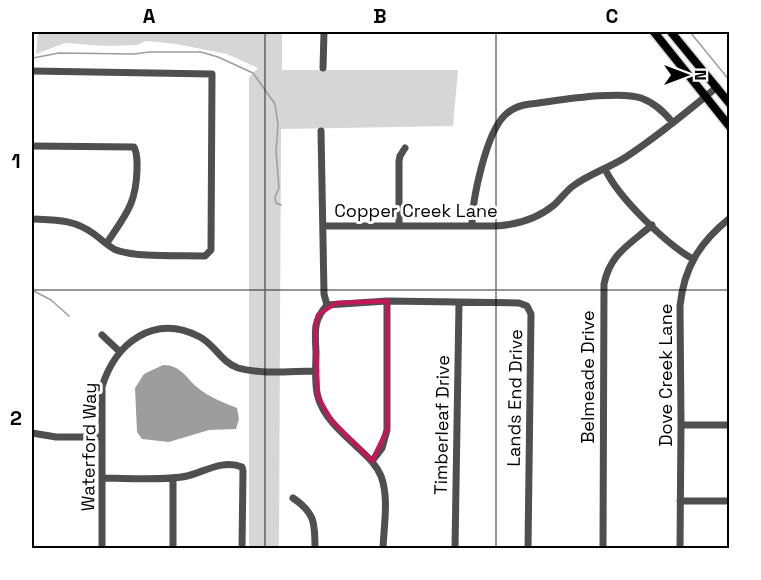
<svg xmlns="http://www.w3.org/2000/svg" width="761" height="580" font-family="'Space Grotesk',sans-serif">
<rect width="100%" height="100%" fill="#fff"/>
<path fill="#d6d6d6" d="M 38,32 L 282,32 L 282,70 L 458,70 L 453,126 L 281,129 L 279,548 L 249,548 L 249,77 L 258,68 L 227,54 L 176,44 L 146,41 L 137,45 L 106,46 L 65,43 L 36,54 Z"/>
<path fill="#9d9d9d" d="M 163,365 C 181,365 186,378 198,388 C 209,397 224,403 237,408 L 239,419 L 236,429 L 209,430 L 169,442 L 142,439 L 137,432 L 135,388 L 144,374 Z"/>
<g fill="none" stroke-linecap="round" stroke-linejoin="round">
<path stroke="#9d9d9d" stroke-width="1.5" d="M 690,32 L 730,81
M 33,58 L 59,53 L 134,54 L 149,52 L 201,52 L 218,57 L 253,73 L 275,104 L 278,125 L 276,151 L 279,188 L 275,197 L 276,203 L 281,205
M 32,290 L 51,300 L 69,316"/>
<defs>
<path id="major" d="M 654,32 L 730,127
M 671,32 L 730,104"/>
</defs>
<use href="#major" stroke="#dbdbdb" stroke-width="11"/>
<path stroke="#4f4f4f" stroke-width="7" d="M 323,68 L 324,32
M 32,71 L 212,74 L 211,250 L 205,256 C 180,255 139,258 116,250 C 109,247 101,239 94,234 C 74,219 55,220 32,219
M 321,131 L 324,294 L 327,305
M 32,146 L 134,147 C 138,155 137,162 137,170 C 136,205 125,215 107,243
M 605,169 C 618,197 666,244 693,259
M 323,226 L 495,226 C 516,225 537,219 554,205 C 561,199 566,191 573,186 C 589,174 609,168 626,157 C 658,136 687,112 717,87
M 399,226 L 399,161 L 400,156 L 405,148
M 472,226 C 472,200 486,133 505,115 C 511,109 521,105 530,104 C 556,101 618,90 641,98 C 655,103 664,112 673,123
M 327,305 L 387,301 L 519,303 L 527,306 L 531,314 L 528,548
M 327,305 C 313,321 315,331 316,352 C 316,366 314,384 318,397 C 323,416 341,432 354,444 C 364,454 375,462 381,476 C 389,497 384,525 383,548
M 102,335 L 119,351
M 681,425 L 730,425
M 32,433 L 56,437 L 101,437
M 372,461 L 382,448 L 387,430 L 387,301
M 102,478 C 126,478 165,481 187,476 C 204,472 223,459 242,467 L 243,471 L 242,548
M 293,498 C 315,513 315,523 315,548
M 680,501 L 730,501
M 102,548 L 102,387 C 115,343 154,313 200,337 C 215,345 221,362 238,368 C 263,375 291,371 316,371
M 173,548 L 173,478
M 455,548 L 459,303
M 603,548 L 604,284 C 610,254 629,245 652,225
M 680,548 L 681,425 L 680,306 C 684,267 700,242 730,218"/>
<use href="#major" stroke="#000" stroke-width="8"/>
</g>
<path fill="none" stroke="#c2185b" stroke-width="4.5" stroke-linejoin="round" d="M 387,301 L 387,430 L 372,461 L 331,420 L 318,397 L 315,327 L 318,315 L 336,303 Z"/>
<path fill="none" stroke="#000" stroke-width="1.5" stroke-opacity="0.55" d="M 265,32 L 265,548M 496,32 L 496,548M 32,290 L 730,290"/>
<g text-anchor="middle" stroke-width="6" stroke-linejoin="round" paint-order="stroke">
<g font-size="18" fill="#000" stroke="#fff">
<text x="416" y="217">Copper Creek Lane</text>
<text transform="translate(666 375) rotate(-90)" y="6">Dove Creek Lane</text>
<text transform="translate(588 377) rotate(-90)" y="6">Belmeade Drive</text>
<text transform="translate(515 398) rotate(-89)" y="6">Lands End Drive</text>
<text transform="translate(442 425) rotate(-89)" y="6">Timberleaf Drive</text>
<text transform="translate(89 447) rotate(-89)" y="6">Waterford Way</text>
</g>
</g>
<rect width="761" height="580" fill="none" stroke="#ffffff" stroke-width="66"/>
<g transform="translate(686 75) rotate(90)" stroke="#ffffff" stroke-width="4.5" paint-order="stroke">
<path d="M0-4.5L10 22L0 15L-10 22Z" fill="#000000"/>
<text y="-9" font-size="16" font-weight="bold" text-anchor="middle" fill="#000000">N</text>
</g>
<rect x="33" y="33" width="695" height="514" fill="none" stroke="#000" stroke-width="2"/>
<g font-size="20" text-anchor="middle" font-weight="bold" fill="#000">
<text x="149" y="23">A</text>
<text x="380" y="23">B</text>
<text x="612" y="23">C</text>
<text x="16" y="168">1</text>
<text x="16" y="425">2</text>
</g>
</svg>
